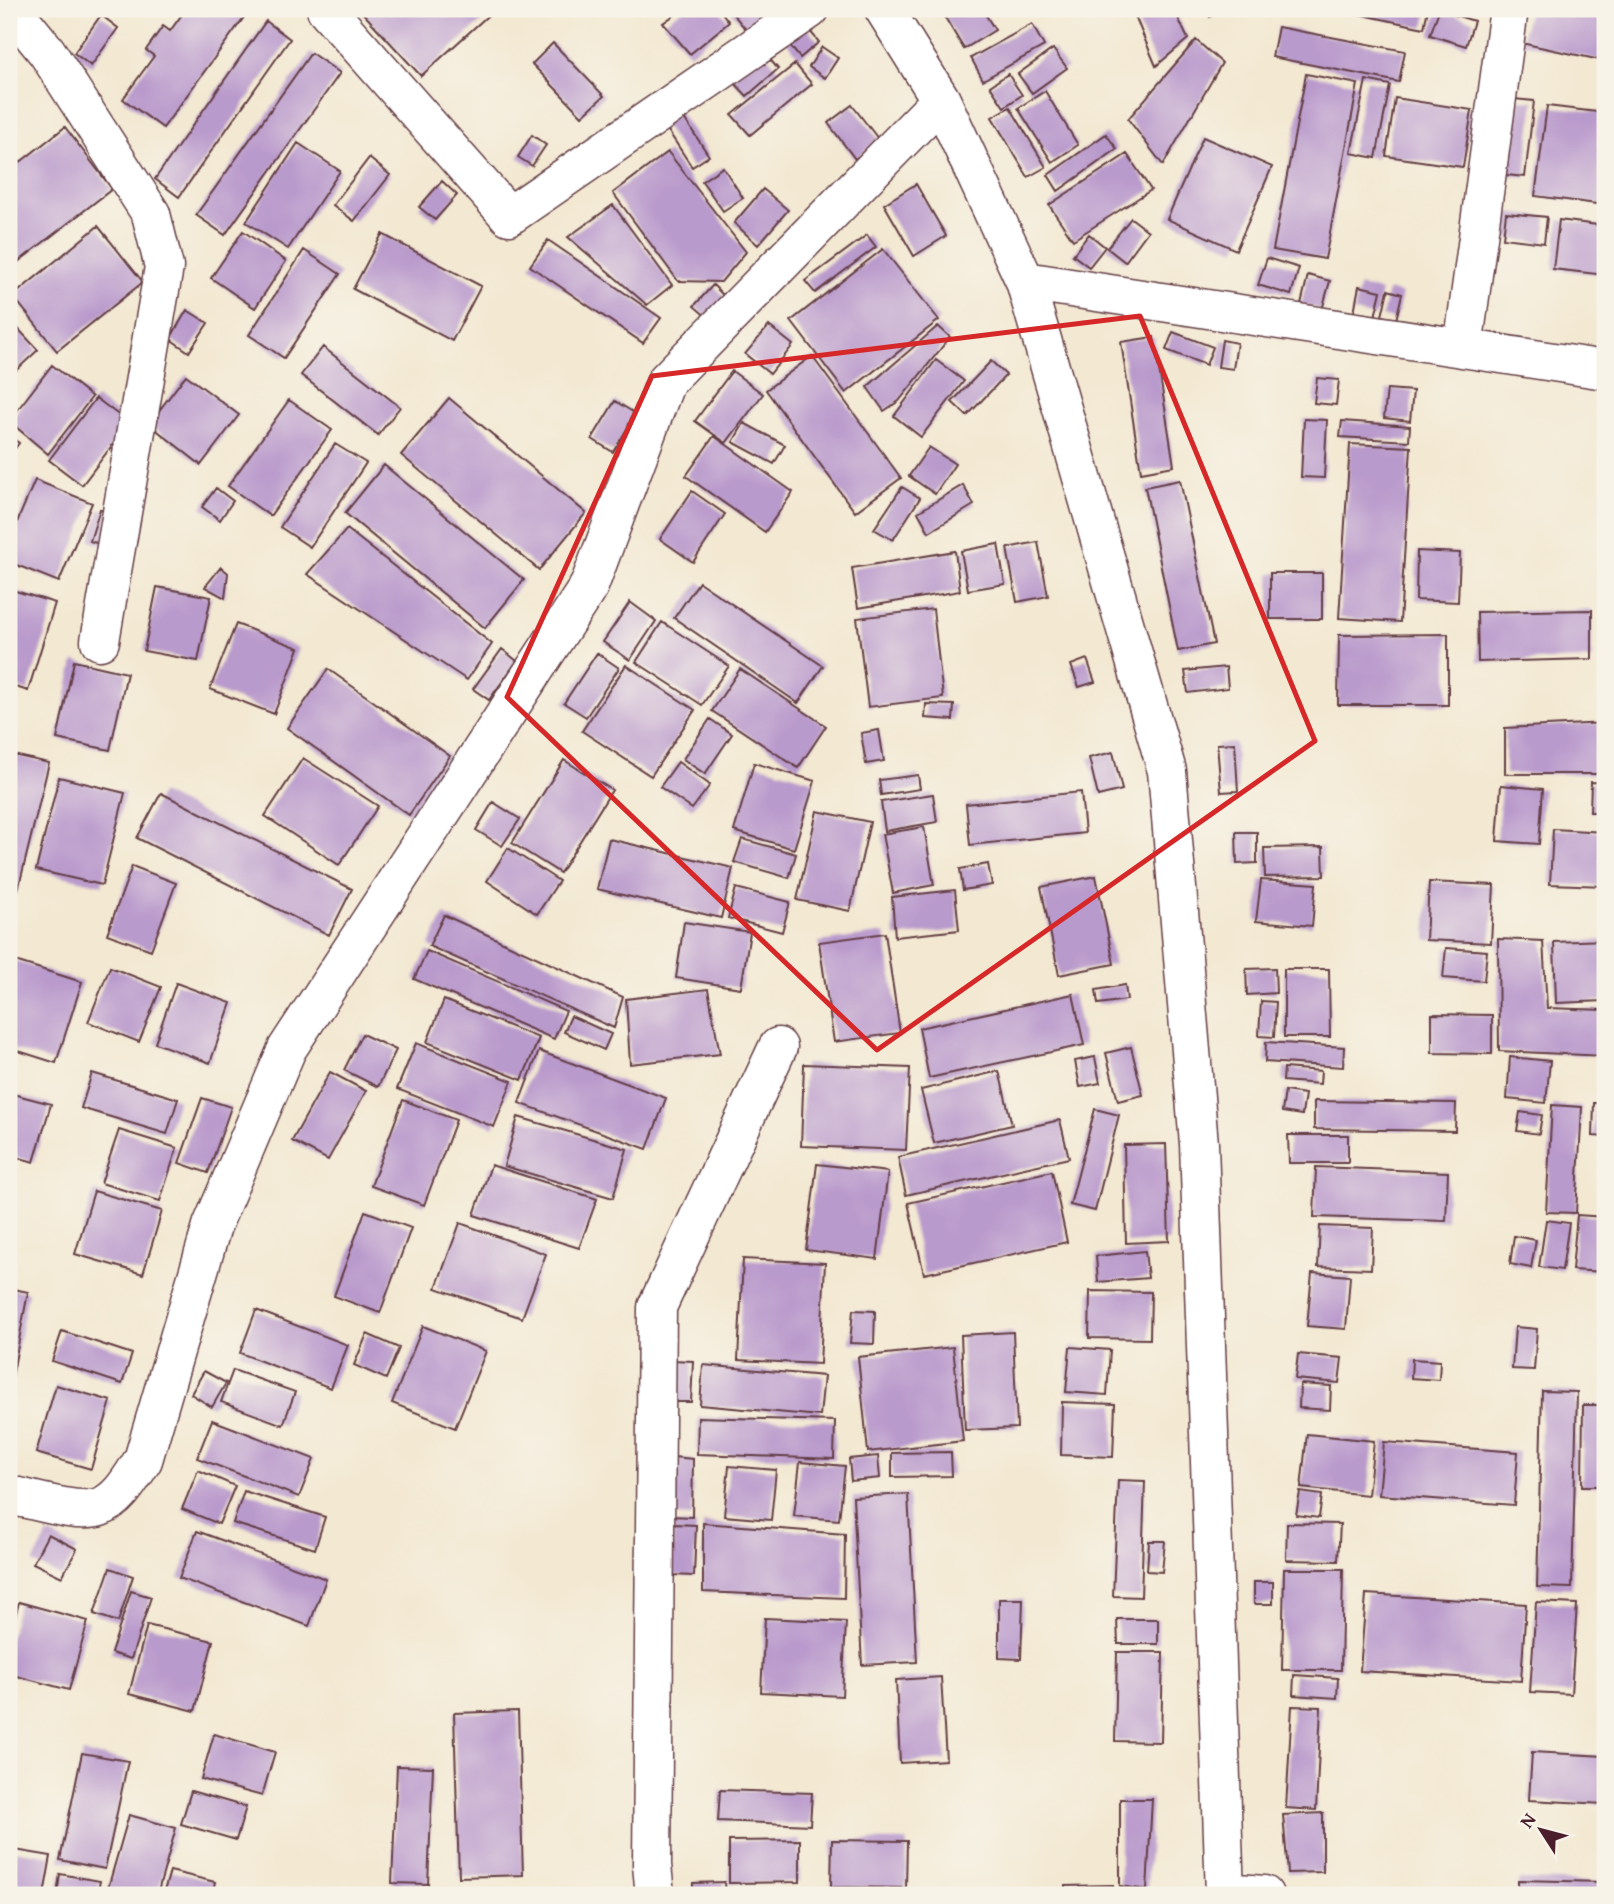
<svg xmlns="http://www.w3.org/2000/svg" width="1614" height="1904" font-family="'Gentium Book Plus',serif">
<rect width="100%" height="100%" fill="#f7f3e8"/>
<filter id="ink" filterUnits="userSpaceOnUse"><feTurbulence type="fractalNoise" baseFrequency=".0143" numOctaves="2"/><feDisplacementMap in="SourceGraphic" scale="14" xChannelSelector="R" yChannelSelector="G"/><feConvolveMatrix kernelMatrix="1 2 1 2 8 2 1 2 1" color-interpolation-filters="sRGB"/></filter>
<filter id="wash" filterUnits="userSpaceOnUse"><feTurbulence type="fractalNoise" baseFrequency=".00686" numOctaves="4" result="noise"/><feDisplacementMap in="SourceGraphic" scale="28" xChannelSelector="R" yChannelSelector="G"/><feGaussianBlur stdDeviation="1.57" result="paint"/><feColorMatrix in="noise" values="0 0 0 0 0 0 0 0 0 0 0 0 0 0 0 0 0 1.4 0 .05"/><feComposite in="paint" operator="in"/></filter>
<g filter="url(#wash)">
<rect width="100%" height="100%" fill="#f3e8d1"/>
<g id="blocks">
<path fill="#b99acc" d="M 186,9 L 250,9 L 163,128 L 123,99 L 154,56 L 146,50 L 163,26 L 170,31 Z
M 363,9 L 495,9 L 421,76 L 361,11 Z
M 683,9 L 719,9 L 729,22 L 690,54 L 663,23 Z
M 729,9 L 792,9 L 752,37 Z
M 940,9 L 982,9 L 995,30 L 964,49 Z
M 1132,9 L 1174,9 L 1188,39 L 1156,66 Z
M 1204,9 L 1222,9 L 1210,17 Z
M 1335,9 L 1428,9 L 1424,28 Z
M 1529,9 L 1605,9 L 1605,61 L 1521,43 Z
M 1439,10 L 1474,21 L 1466,46 L 1430,35 Z
M 101,15 L 118,28 L 91,66 L 74,53 Z
M 266,21 L 290,39 L 179,197 L 155,179 Z
M 1032,24 L 1044,46 L 983,80 L 971,58 Z
M 805,25 L 819,42 L 800,58 L 786,41 Z
M 1278,27 L 1405,51 L 1399,82 L 1272,57 Z
M 1196,40 L 1222,63 L 1163,165 L 1128,119 Z
M 553,43 L 604,96 L 582,116 L 532,64 Z
M 822,47 L 838,58 L 825,78 L 809,67 Z
M 1053,49 L 1067,68 L 1032,93 L 1018,74 Z
M 763,51 L 778,69 L 747,96 L 731,79 Z
M 311,53 L 340,73 L 225,235 L 196,215 Z
M 795,64 L 812,84 L 750,135 L 732,115 Z
M 1008,74 L 1022,95 L 1004,107 L 990,86 Z
M 1306,74 L 1358,84 L 1325,259 L 1273,250 Z
M 1366,80 L 1390,85 L 1376,158 L 1351,153 Z
M 1045,91 L 1078,145 L 1052,162 L 1018,108 Z
M 1395,98 L 1472,110 L 1463,167 L 1386,156 Z
M 1514,99 L 1534,101 L 1525,177 L 1506,175 Z
M 852,105 L 879,140 L 855,159 L 828,123 Z
M 1547,106 L 1605,113 L 1605,205 L 1535,196 Z
M 1010,107 L 1046,167 L 1028,177 L 992,117 Z
M 680,112 L 709,156 L 692,167 L 663,123 Z
M 65,127 L 112,189 L 9,269 L 9,171 Z
M 1106,134 L 1117,149 L 1058,191 L 1048,175 Z
M 532,135 L 546,145 L 532,166 L 518,157 Z
M 1203,137 L 1272,167 L 1236,250 L 1167,219 Z
M 298,143 L 340,171 L 288,249 L 246,222 Z
M 668,152 L 746,252 L 721,282 L 678,281 L 613,193 Z
M 1127,154 L 1151,190 L 1073,240 L 1049,205 Z
M 369,158 L 390,175 L 354,221 L 333,205 Z
M 723,167 L 743,198 L 723,211 L 702,181 Z
M 442,181 L 457,195 L 435,220 L 419,207 Z
M 916,184 L 946,236 L 914,256 L 884,204 Z
M 763,189 L 788,210 L 758,245 L 734,223 Z
M 613,205 L 672,285 L 647,305 L 568,237 Z
M 1506,213 L 1547,217 L 1544,243 L 1503,238 Z
M 1131,218 L 1148,231 L 1125,262 L 1107,248 Z
M 1559,220 L 1605,226 L 1605,275 L 1553,269 Z
M 98,226 L 143,282 L 57,351 L 13,296 Z
M 243,231 L 286,261 L 255,308 L 211,278 Z
M 382,234 L 481,286 L 452,341 L 353,289 Z
M 1089,234 L 1105,247 L 1089,267 L 1073,255 Z
M 867,235 L 876,247 L 815,293 L 805,281 Z
M 548,240 L 661,318 L 643,343 L 530,266 Z
M 883,249 L 939,320 L 846,393 L 791,321 Z
M 304,250 L 340,274 L 284,358 L 249,335 Z
M 1267,258 L 1299,268 L 1291,295 L 1258,285 Z
M 1308,275 L 1330,281 L 1322,310 L 1301,304 Z
M 713,285 L 729,301 L 710,320 L 694,306 Z
M 1359,286 L 1381,291 L 1375,317 L 1354,312 Z
M 1388,290 L 1402,294 L 1396,320 L 1382,316 Z
M 187,310 L 208,323 L 189,352 L 170,339 Z
M 9,319 L 38,350 L 9,377 Z
M 769,326 L 793,345 L 770,374 L 745,354 Z
M 938,326 L 950,337 L 899,401 L 884,411 L 867,387 Z
M 1173,332 L 1213,347 L 1206,365 L 1166,350 Z
M 1154,337 L 1174,466 L 1141,472 L 1121,342 Z
M 1222,340 L 1237,343 L 1233,369 L 1218,367 Z
M 323,347 L 400,407 L 378,435 L 301,375 Z
M 812,356 L 901,478 L 855,512 L 766,390 Z
M 936,360 L 964,381 L 921,437 L 894,416 Z
M 991,361 L 1006,375 L 967,416 L 952,402 Z
M 52,365 L 92,397 L 48,454 L 9,421 Z
M 732,371 L 763,394 L 726,443 L 695,421 Z
M 186,375 L 239,415 L 201,465 L 149,424 Z
M 1317,378 L 1339,380 L 1336,405 L 1314,403 Z
M 1387,389 L 1413,391 L 1410,421 L 1384,418 Z
M 96,398 L 129,423 L 82,485 L 49,460 Z
M 449,398 L 586,513 L 539,570 L 401,455 Z
M 289,400 L 332,430 L 270,516 L 228,486 Z
M 615,401 L 636,414 L 613,452 L 592,439 Z
M 1304,419 L 1327,420 L 1324,478 L 1301,477 Z
M 1342,421 L 1410,426 L 1409,441 L 1340,437 Z
M 744,423 L 785,445 L 774,464 L 733,442 Z
M 9,436 L 19,443 L 9,457 Z
M 714,436 L 793,492 L 765,532 L 686,476 Z
M 335,444 L 366,463 L 310,547 L 280,527 Z
M 1350,444 L 1411,447 L 1400,622 L 1339,618 Z
M 929,447 L 955,464 L 935,494 L 909,476 Z
M 384,465 L 524,580 L 485,628 L 345,513 Z
M 35,480 L 92,503 L 59,582 L 9,562 L 9,541 Z
M 1180,480 L 1214,644 L 1178,651 L 1145,487 Z
M 963,485 L 974,505 L 929,532 L 918,512 Z
M 902,487 L 920,498 L 893,540 L 874,529 Z
M 216,488 L 233,501 L 220,520 L 202,507 Z
M 692,491 L 725,514 L 693,562 L 660,539 Z
M 100,509 L 116,514 L 106,546 L 90,541 Z
M 347,529 L 492,644 L 467,680 L 307,574 Z
M 1038,542 L 1048,596 L 1017,602 L 1007,548 Z
M 998,544 L 1005,584 L 968,590 L 961,551 Z
M 955,551 L 960,591 L 858,608 L 852,568 Z
M 1417,551 L 1460,553 L 1458,602 L 1416,600 Z
M 221,567 L 228,573 L 225,598 L 205,587 Z
M 1270,573 L 1322,573 L 1322,619 L 1270,619 Z
M 699,582 L 823,666 L 798,703 L 674,618 Z
M 157,587 L 211,597 L 198,661 L 144,651 Z
M 9,589 L 55,603 L 28,691 L 9,685 Z
M 630,602 L 656,621 L 630,660 L 603,642 Z
M 933,609 L 943,698 L 868,707 L 857,618 Z
M 1592,610 L 1592,659 L 1478,662 L 1477,612 Z
M 662,622 L 729,666 L 702,705 L 636,662 Z
M 236,624 L 299,648 L 274,714 L 210,689 Z
M 1448,634 L 1448,705 L 1338,705 L 1339,635 Z
M 502,649 L 517,661 L 489,700 L 473,689 Z
M 597,653 L 619,668 L 586,717 L 564,703 Z
M 1087,659 L 1095,682 L 1079,687 L 1071,665 Z
M 74,661 L 127,673 L 110,750 L 57,739 Z
M 626,665 L 695,710 L 651,776 L 582,731 Z
M 1226,667 L 1228,688 L 1188,693 L 1185,671 Z
M 328,669 L 450,756 L 409,815 L 287,728 Z
M 740,669 L 826,726 L 798,768 L 712,711 Z
M 926,704 L 954,705 L 953,720 L 925,718 Z
M 710,719 L 732,734 L 705,774 L 683,759 Z
M 1605,723 L 1605,774 L 1505,774 L 1505,728 Z
M 879,730 L 884,761 L 866,764 L 861,733 Z
M 1235,743 L 1238,791 L 1221,792 L 1217,744 Z
M 1113,752 L 1122,790 L 1098,796 L 1089,758 Z
M 9,754 L 49,763 L 18,890 L 9,887 Z
M 303,758 L 378,806 L 339,865 L 265,816 Z
M 564,760 L 612,790 L 560,873 L 512,843 Z
M 678,762 L 710,785 L 692,809 L 660,787 Z
M 754,763 L 815,781 L 794,849 L 734,831 Z
M 918,775 L 920,789 L 881,795 L 879,780 Z
M 59,777 L 125,793 L 102,885 L 36,870 Z
M 1591,782 L 1605,783 L 1605,812 L 1590,812 Z
M 1501,785 L 1543,789 L 1539,844 L 1497,841 Z
M 1081,792 L 1085,833 L 970,845 L 966,804 Z
M 161,793 L 352,889 L 329,935 L 137,838 Z
M 933,794 L 937,822 L 885,831 L 881,802 Z
M 493,802 L 520,819 L 502,846 L 476,830 Z
M 817,811 L 870,822 L 850,911 L 797,900 Z
M 924,827 L 934,885 L 893,893 L 882,834 Z
M 1553,829 L 1605,832 L 1605,886 L 1550,884 Z
M 1236,832 L 1257,832 L 1257,863 L 1237,864 Z
M 609,839 L 733,868 L 721,918 L 597,889 Z
M 742,839 L 796,854 L 789,878 L 734,862 Z
M 1323,847 L 1324,876 L 1265,877 L 1264,848 Z
M 508,848 L 559,881 L 537,914 L 487,881 Z
M 988,864 L 992,885 L 963,890 L 960,869 Z
M 132,866 L 176,883 L 151,950 L 107,934 Z
M 1096,876 L 1114,964 L 1059,975 L 1041,887 Z
M 1261,880 L 1316,884 L 1312,926 L 1256,921 Z
M 1429,882 L 1494,885 L 1491,943 L 1426,940 Z
M 736,888 L 790,902 L 782,932 L 728,918 Z
M 955,890 L 959,930 L 895,937 L 892,897 Z
M 444,915 L 623,997 L 614,1028 L 429,946 Z
M 684,922 L 750,932 L 741,988 L 676,978 Z
M 885,933 L 900,1033 L 834,1042 L 819,942 Z
M 1498,939 L 1543,941 L 1547,1008 L 1605,1010 L 1605,1056 L 1499,1051 Z
M 1605,940 L 1605,1001 L 1556,1003 L 1554,942 Z
M 1446,948 L 1487,951 L 1484,981 L 1443,978 Z
M 427,951 L 566,1011 L 554,1039 L 414,979 Z
M 15,961 L 82,982 L 56,1063 L 9,1048 L 9,981 Z
M 110,967 L 161,987 L 139,1042 L 88,1022 Z
M 1275,968 L 1276,993 L 1247,995 L 1246,969 Z
M 1284,969 L 1329,969 L 1330,1037 L 1284,1037 Z
M 176,983 L 231,1003 L 210,1063 L 155,1043 Z
M 1125,985 L 1127,1000 L 1098,1004 L 1096,990 Z
M 708,989 L 720,1054 L 630,1064 L 626,999 Z
M 1073,994 L 1084,1045 L 929,1078 L 919,1028 Z
M 444,1000 L 539,1038 L 522,1080 L 427,1042 Z
M 1261,1001 L 1276,1002 L 1274,1037 L 1259,1036 Z
M 1432,1014 L 1492,1015 L 1492,1054 L 1432,1053 Z
M 571,1016 L 611,1034 L 604,1050 L 564,1032 Z
M 362,1034 L 396,1050 L 378,1087 L 344,1070 Z
M 1266,1042 L 1344,1047 L 1343,1067 L 1265,1062 Z
M 416,1043 L 512,1081 L 494,1127 L 397,1089 Z
M 1131,1047 L 1143,1095 L 1118,1101 L 1106,1053 Z
M 539,1051 L 666,1098 L 647,1149 L 519,1103 Z
M 1095,1057 L 1100,1083 L 1080,1087 L 1075,1061 Z
M 1510,1057 L 1550,1061 L 1546,1103 L 1507,1099 Z
M 804,1064 L 910,1068 L 906,1150 L 801,1146 Z
M 1284,1068 L 1321,1071 L 1320,1084 L 1283,1081 Z
M 999,1071 L 1012,1125 L 934,1143 L 921,1090 Z
M 330,1072 L 366,1091 L 328,1160 L 292,1141 Z
M 92,1073 L 178,1099 L 167,1134 L 81,1108 Z
M 1285,1091 L 1305,1094 L 1302,1115 L 1282,1112 Z
M 9,1093 L 51,1104 L 34,1162 L 9,1155 Z
M 202,1098 L 231,1107 L 208,1173 L 179,1163 Z
M 403,1100 L 456,1120 L 424,1205 L 371,1186 Z
M 1314,1101 L 1456,1103 L 1455,1131 L 1314,1129 Z
M 1594,1103 L 1605,1103 L 1605,1137 L 1593,1136 Z
M 1552,1105 L 1582,1107 L 1576,1213 L 1546,1212 Z
M 1095,1109 L 1119,1115 L 1095,1211 L 1070,1205 Z
M 1520,1112 L 1542,1115 L 1539,1134 L 1517,1131 Z
M 518,1117 L 627,1149 L 613,1198 L 504,1166 Z
M 1060,1120 L 1069,1158 L 906,1195 L 898,1157 Z
M 119,1130 L 177,1148 L 160,1201 L 101,1183 Z
M 1288,1135 L 1348,1135 L 1348,1163 L 1289,1163 Z
M 1166,1144 L 1169,1241 L 1126,1243 L 1124,1145 Z
M 1603,1163 L 1605,1163 L 1605,1212 L 1600,1212 Z
M 817,1164 L 888,1172 L 877,1259 L 806,1250 Z
M 491,1165 L 597,1199 L 579,1248 L 474,1215 Z
M 1316,1167 L 1448,1172 L 1446,1221 L 1314,1217 Z
M 1052,1171 L 1067,1242 L 924,1274 L 908,1203 Z
M 9,1191 L 16,1192 L 10,1220 L 9,1219 Z
M 94,1191 L 162,1211 L 143,1274 L 75,1254 Z
M 365,1211 L 411,1228 L 380,1313 L 334,1296 Z
M 1577,1215 L 1605,1217 L 1605,1272 L 1572,1270 Z
M 1546,1220 L 1569,1223 L 1562,1270 L 1539,1267 Z
M 460,1223 L 546,1254 L 522,1318 L 436,1288 Z
M 1320,1226 L 1373,1228 L 1371,1269 L 1318,1267 Z
M 1514,1236 L 1536,1240 L 1531,1268 L 1510,1264 Z
M 1145,1251 L 1148,1278 L 1098,1282 L 1096,1256 Z
M 743,1259 L 825,1263 L 820,1364 L 738,1360 Z
M 1312,1273 L 1350,1276 L 1346,1329 L 1307,1326 Z
M 9,1288 L 28,1292 L 10,1389 L 9,1389 Z
M 1090,1291 L 1151,1292 L 1150,1339 L 1089,1338 Z
M 256,1310 L 348,1345 L 331,1388 L 240,1353 Z
M 853,1310 L 875,1311 L 874,1344 L 850,1343 Z
M 423,1326 L 486,1351 L 455,1428 L 392,1403 Z
M 1515,1327 L 1537,1329 L 1534,1370 L 1512,1369 Z
M 62,1331 L 132,1354 L 122,1384 L 52,1361 Z
M 1013,1332 L 1017,1428 L 965,1430 L 961,1335 Z
M 367,1334 L 399,1348 L 386,1379 L 354,1365 Z
M 953,1347 L 963,1441 L 868,1452 L 858,1357 Z
M 1070,1347 L 1110,1350 L 1107,1395 L 1066,1392 Z
M 1298,1354 L 1342,1358 L 1339,1383 L 1295,1379 Z
M 1412,1359 L 1440,1361 L 1439,1380 L 1411,1378 Z
M 672,1360 L 693,1361 L 691,1402 L 669,1402 Z
M 703,1365 L 824,1376 L 820,1416 L 700,1405 Z
M 233,1370 L 295,1392 L 283,1425 L 221,1402 Z
M 204,1371 L 226,1383 L 212,1407 L 191,1394 Z
M 1300,1384 L 1331,1386 L 1330,1410 L 1299,1408 Z
M 56,1385 L 111,1401 L 91,1469 L 36,1453 Z
M 1542,1391 L 1577,1392 L 1572,1588 L 1537,1587 Z
M 1062,1402 L 1115,1404 L 1113,1457 L 1061,1455 Z
M 1583,1405 L 1605,1405 L 1605,1486 L 1582,1486 Z
M 698,1417 L 835,1421 L 834,1459 L 697,1454 Z
M 212,1420 L 314,1459 L 299,1497 L 197,1458 Z
M 1307,1434 L 1374,1441 L 1368,1495 L 1301,1488 Z
M 1384,1442 L 1518,1452 L 1514,1505 L 1379,1495 Z
M 951,1452 L 952,1476 L 892,1477 L 892,1453 Z
M 878,1456 L 880,1478 L 851,1481 L 849,1459 Z
M 673,1457 L 693,1459 L 692,1517 L 671,1516 Z
M 800,1462 L 845,1466 L 839,1520 L 794,1516 Z
M 729,1466 L 776,1470 L 771,1520 L 724,1516 Z
M 198,1470 L 235,1486 L 219,1524 L 182,1509 Z
M 1118,1480 L 1145,1481 L 1141,1597 L 1113,1596 Z
M 244,1491 L 325,1517 L 315,1549 L 233,1523 Z
M 1300,1492 L 1322,1495 L 1319,1518 L 1296,1515 Z
M 908,1494 L 917,1662 L 862,1665 L 853,1497 Z
M 703,1523 L 845,1534 L 844,1598 L 703,1592 Z
M 1287,1523 L 1340,1524 L 1338,1561 L 1286,1560 Z
M 674,1524 L 696,1525 L 694,1576 L 671,1575 Z
M 197,1531 L 326,1579 L 309,1626 L 179,1578 Z
M 48,1534 L 77,1549 L 62,1577 L 33,1563 Z
M 1149,1541 L 1165,1541 L 1162,1572 L 1147,1571 Z
M 110,1568 L 133,1576 L 118,1622 L 94,1614 Z
M 1284,1569 L 1343,1569 L 1341,1670 L 1282,1670 Z
M 1254,1582 L 1273,1582 L 1273,1604 L 1254,1604 Z
M 131,1591 L 151,1597 L 131,1659 L 111,1653 Z
M 1366,1594 L 1526,1604 L 1521,1681 L 1360,1671 Z
M 999,1599 L 1023,1599 L 1021,1659 L 999,1658 Z
M 19,1602 L 88,1621 L 69,1690 L 9,1674 L 9,1641 Z
M 1536,1602 L 1577,1604 L 1571,1694 L 1530,1692 Z
M 765,1618 L 846,1622 L 842,1696 L 761,1692 Z
M 1117,1619 L 1158,1619 L 1158,1644 L 1118,1644 Z
M 147,1625 L 213,1641 L 195,1711 L 129,1694 Z
M 1117,1652 L 1163,1652 L 1161,1742 L 1115,1741 Z
M 1294,1675 L 1338,1678 L 1337,1698 L 1293,1695 Z
M 941,1677 L 946,1760 L 900,1763 L 896,1680 Z
M 1292,1706 L 1321,1707 L 1316,1810 L 1286,1808 Z
M 518,1711 L 523,1875 L 459,1877 L 454,1713 Z
M 214,1734 L 275,1752 L 262,1796 L 201,1779 Z
M 1532,1752 L 1605,1756 L 1605,1804 L 1529,1800 Z
M 82,1753 L 128,1761 L 105,1869 L 60,1860 Z
M 397,1766 L 433,1767 L 428,1884 L 392,1883 Z
M 720,1790 L 812,1793 L 810,1825 L 718,1821 Z
M 191,1791 L 246,1807 L 236,1840 L 181,1824 Z
M 1120,1799 L 1152,1799 L 1147,1890 L 1120,1886 Z
M 1323,1813 L 1323,1872 L 1288,1873 L 1283,1815 Z
M 129,1815 L 176,1828 L 157,1895 L 106,1895 Z
M 800,1840 L 800,1882 L 729,1883 L 729,1841 Z
M 832,1840 L 907,1841 L 906,1888 L 831,1887 Z
M 9,1849 L 51,1856 L 44,1895 L 9,1895 Z
M 170,1871 L 215,1882 L 212,1895 L 163,1895 Z
M 60,1874 L 100,1881 L 97,1895 L 57,1895 Z
M 1518,1880 L 1605,1882 L 1605,1895 L 1518,1895 Z
M 724,1882 L 725,1895 L 693,1895 L 693,1883 Z
M 1113,1885 L 1113,1895 L 1065,1895 L 1065,1886 Z
M 1048,1891 L 1048,1895 L 997,1895 L 997,1892 Z"/>
</g>
</g>
<g filter="url(#ink)">
<use href="#blocks" fill-opacity="0" stroke="#633d44" stroke-width="2"/>
<g fill="none" stroke-linecap="round" stroke-linejoin="round">
<defs>
<path id="minor" d="M 12,9 L 47,52 L 151,214 L 164,267 L 100,641
M 326,9 L 509,216 L 810,9
M 884,9 L 941,100 L 1025,281 L 1167,771 L 1199,1144 L 1225,1895
M 1025,281 L 1605,370
M 1463,348 L 1509,9
M 9,1495 C 32,1499 78,1515 100,1507 C 120,1500 132,1476 143,1460 L 212,1226 L 287,1049 L 589,586 L 666,381 L 941,100
M 1225,1892 L 1264,1895
M 655,1895 L 652,1865 L 657,1307 L 778,1047"/>
</defs>
<use href="#minor" stroke="#633d44" stroke-width="41"/>
<use href="#minor" stroke="#fff" stroke-width="38"/>
</g>
</g>
<path fill="none" stroke="#d62828" stroke-width="5" stroke-linejoin="round" d="M 1140,316 L 1315,741 L 877,1050 L 507,697 L 652,376 Z"/>
<rect width="1614" height="1904" fill="none" stroke="#f7f3e8" stroke-width="35"/>
<g transform="translate(1541 1830) rotate(306)" stroke="#f7f3e8" stroke-width="5" paint-order="stroke">
<path d="M0-5L12 26L0 18L-12 26Z" fill="#4a1f2b"/>
<text y="-10" font-size="19" font-weight="bold" text-anchor="middle" fill="#4a1f2b">N</text>
</g>
</svg>
